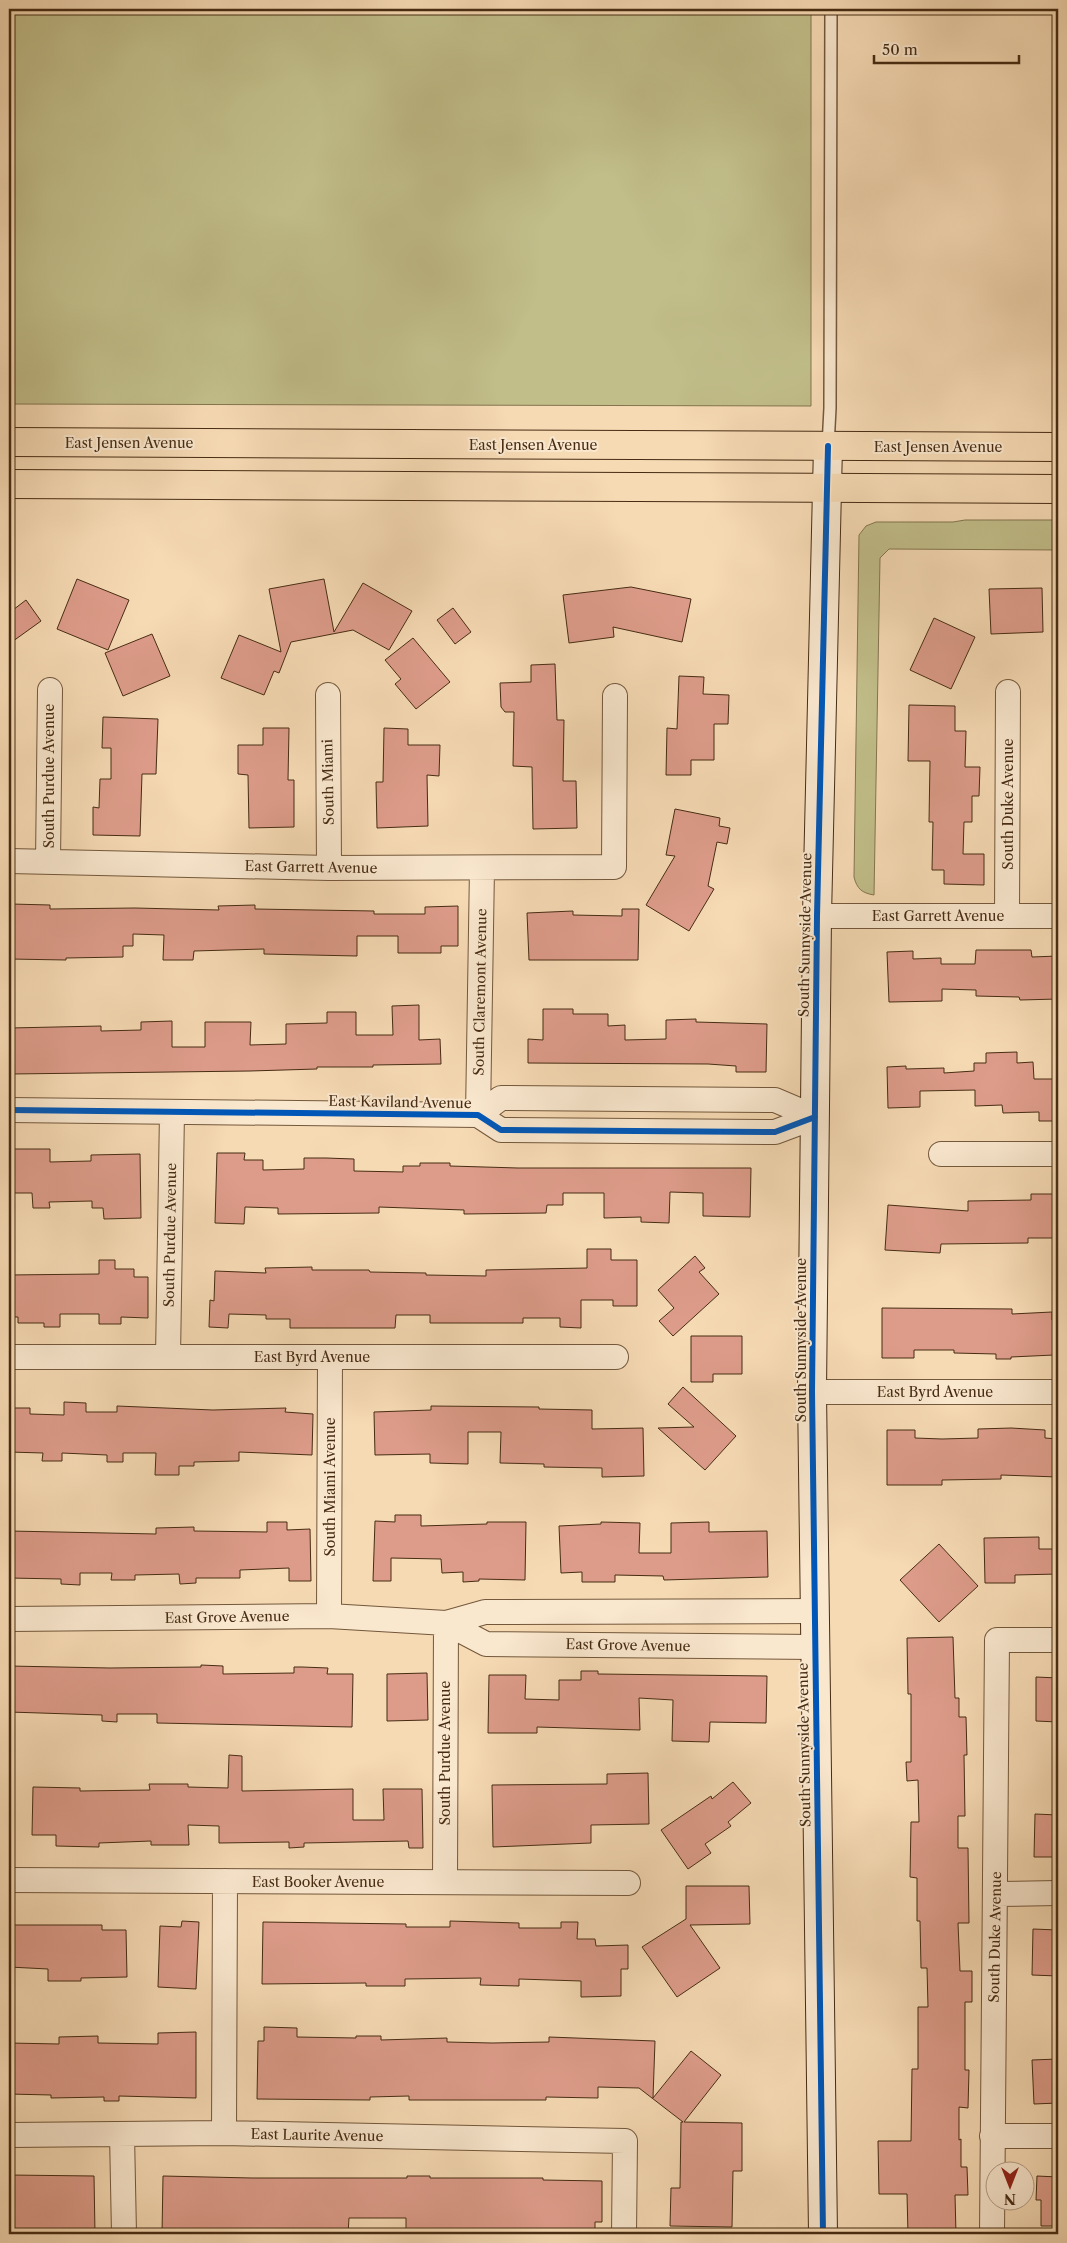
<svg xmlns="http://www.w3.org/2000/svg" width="1067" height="2243" font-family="'Libre Caslon Text',serif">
<rect width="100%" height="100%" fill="#f6dab4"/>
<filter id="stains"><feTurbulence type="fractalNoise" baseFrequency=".004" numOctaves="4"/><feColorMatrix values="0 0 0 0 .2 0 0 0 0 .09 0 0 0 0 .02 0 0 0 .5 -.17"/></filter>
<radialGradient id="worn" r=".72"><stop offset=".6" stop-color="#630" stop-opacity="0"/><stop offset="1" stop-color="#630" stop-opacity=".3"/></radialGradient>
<path fill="#c1be8a" stroke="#84754e" d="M 9,9 L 811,9 L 811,406 L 9,404 Z
M 965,520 L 1058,520 L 1058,550 L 889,549 L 880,558 L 874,895 C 862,893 857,889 854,877 L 859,535 L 866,526 L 876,522 L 953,522 Z"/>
<path fill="#dd9c8a" stroke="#472c13" d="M 77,579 L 129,600 L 108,650 L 57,629 Z
M 324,579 L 334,632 L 363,583 L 412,611 L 389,650 L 353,630 L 291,642 L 279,673 L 274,671 L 264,695 L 221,678 L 239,635 L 281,652 L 269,589 Z
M 631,587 L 691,599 L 682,642 L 613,627 L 614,637 L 569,643 L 563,595 Z
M 1042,588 L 1043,632 L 991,634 L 989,589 Z
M 26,600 L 41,621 L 9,644 L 9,613 Z
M 453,608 L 471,632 L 455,644 L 437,620 Z
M 934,618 L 975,637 L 951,689 L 910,670 Z
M 152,634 L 170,676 L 123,696 L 105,653 Z
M 413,638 L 450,682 L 416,709 L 395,684 L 401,679 L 385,660 Z
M 555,664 L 557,720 L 564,720 L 563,781 L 576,781 L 577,828 L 533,829 L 532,767 L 513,766 L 514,712 L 505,712 L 501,707 L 500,683 L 531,682 L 531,665 Z
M 679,676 L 704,677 L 703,694 L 729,695 L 728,724 L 714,724 L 714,760 L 691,760 L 691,775 L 666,775 L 667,728 L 677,729 Z
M 909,705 L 955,706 L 955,731 L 966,731 L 965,767 L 980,767 L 979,796 L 972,796 L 972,822 L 964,822 L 963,854 L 984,854 L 984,885 L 944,884 L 944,870 L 932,870 L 933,822 L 929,822 L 930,761 L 908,761 Z
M 103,717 L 158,719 L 156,774 L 142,774 L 140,836 L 93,835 L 93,807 L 99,808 L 100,779 L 111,779 L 111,748 L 102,748 Z
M 263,728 L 289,728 L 288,780 L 294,780 L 294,827 L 249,828 L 248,775 L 238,774 L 238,745 L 263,745 Z
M 384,728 L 408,729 L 408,745 L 440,745 L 439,776 L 427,775 L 428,826 L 377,828 L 376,782 L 383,782 Z
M 675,809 L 720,818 L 719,826 L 730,828 L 727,844 L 717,842 L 708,886 L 714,889 L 689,931 L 646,905 L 675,856 L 666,855 Z
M 11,904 L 50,905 L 50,909 L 135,908 L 219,910 L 218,906 L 255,905 L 255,909 L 374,911 L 374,914 L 425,914 L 425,907 L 458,906 L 458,946 L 441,946 L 441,953 L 398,953 L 398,936 L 357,936 L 357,956 L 264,954 L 264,949 L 194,951 L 193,960 L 163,960 L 164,935 L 133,934 L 133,946 L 123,946 L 123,957 L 66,958 L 66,960 L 10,959 Z
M 622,909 L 639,909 L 638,960 L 529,960 L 527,913 L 573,911 L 573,915 L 622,916 Z
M 976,950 L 1031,950 L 1032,957 L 1058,956 L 1058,999 L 1020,1000 L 1019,997 L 976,996 L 976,990 L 942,989 L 942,1001 L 889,1002 L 887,952 L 913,951 L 913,959 L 941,958 L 941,964 L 975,964 Z
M 419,1005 L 419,1040 L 440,1039 L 441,1064 L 373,1065 L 373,1067 L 317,1067 L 317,1069 L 250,1071 L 11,1074 L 10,1028 L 101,1026 L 101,1031 L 141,1030 L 141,1022 L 172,1021 L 172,1047 L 205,1047 L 205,1022 L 251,1022 L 250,1045 L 286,1044 L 286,1024 L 327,1023 L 327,1012 L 356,1012 L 356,1035 L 393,1035 L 392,1006 Z
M 543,1009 L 573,1009 L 573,1014 L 608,1014 L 608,1026 L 625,1025 L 625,1040 L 666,1039 L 666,1020 L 696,1019 L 696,1022 L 767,1024 L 766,1072 L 736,1072 L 736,1066 L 708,1064 L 528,1063 L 528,1039 L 543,1040 Z
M 1017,1052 L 1017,1063 L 1033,1062 L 1034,1079 L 1058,1079 L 1058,1121 L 1039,1121 L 1039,1112 L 1003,1113 L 1002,1105 L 975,1106 L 975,1090 L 920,1091 L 920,1107 L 888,1108 L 887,1067 L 906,1066 L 906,1069 L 944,1068 L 944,1073 L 974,1071 L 974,1063 L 986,1063 L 986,1053 Z
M 9,1149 L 50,1149 L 50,1162 L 91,1161 L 91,1155 L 140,1154 L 141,1218 L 104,1219 L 103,1208 L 92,1208 L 92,1201 L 49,1202 L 50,1208 L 33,1208 L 32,1193 L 9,1193 Z
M 217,1153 L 245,1153 L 244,1160 L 263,1160 L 263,1170 L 304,1169 L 304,1158 L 326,1158 L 354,1159 L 354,1171 L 403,1172 L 403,1166 L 420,1166 L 420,1163 L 450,1163 L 450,1166 L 518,1168 L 751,1168 L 750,1217 L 703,1216 L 703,1193 L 670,1192 L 669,1223 L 641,1222 L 641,1217 L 604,1218 L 604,1193 L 563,1193 L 563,1205 L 547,1205 L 546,1213 L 464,1214 L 464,1210 L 379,1207 L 379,1213 L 278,1214 L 278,1208 L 245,1207 L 244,1224 L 215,1223 Z
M 1031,1194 L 1058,1194 L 1058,1238 L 1028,1238 L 1028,1243 L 941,1244 L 940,1253 L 885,1250 L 888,1205 L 968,1211 L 968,1201 L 1031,1200 Z
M 587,1249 L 611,1249 L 611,1260 L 637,1260 L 637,1306 L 613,1306 L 613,1300 L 581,1300 L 581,1328 L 560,1327 L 560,1318 L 523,1318 L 523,1323 L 430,1323 L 430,1315 L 396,1315 L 395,1328 L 290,1328 L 290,1319 L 266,1319 L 266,1315 L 229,1314 L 228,1328 L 209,1327 L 210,1300 L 214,1301 L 215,1271 L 266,1273 L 265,1268 L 312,1267 L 312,1270 L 369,1270 L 370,1272 L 426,1273 L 426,1275 L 486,1276 L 486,1270 L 587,1268 Z
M 695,1256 L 705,1268 L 699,1272 L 719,1294 L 673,1336 L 659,1321 L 674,1308 L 658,1290 Z
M 99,1260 L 115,1260 L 115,1269 L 134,1269 L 134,1277 L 148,1277 L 148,1318 L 121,1317 L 121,1324 L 99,1324 L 99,1314 L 60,1314 L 60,1327 L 44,1327 L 44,1323 L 18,1323 L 18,1317 L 9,1317 L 9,1275 L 99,1274 Z
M 882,1308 L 1012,1309 L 1012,1314 L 1052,1312 L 1052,1320 L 1058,1320 L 1058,1346 L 1054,1346 L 1054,1355 L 1011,1357 L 1011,1359 L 996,1359 L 996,1354 L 954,1353 L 954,1350 L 914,1350 L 914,1358 L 882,1358 Z
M 691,1336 L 742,1336 L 742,1374 L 713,1374 L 713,1382 L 691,1382 Z
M 683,1387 L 736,1436 L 705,1470 L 658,1428 L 694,1427 L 668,1404 Z
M 64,1402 L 86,1403 L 86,1412 L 117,1412 L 117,1406 L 213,1410 L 286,1408 L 285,1412 L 313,1414 L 312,1455 L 239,1452 L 239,1461 L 194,1462 L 194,1466 L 179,1466 L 179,1475 L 155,1475 L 156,1453 L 123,1453 L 123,1462 L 107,1462 L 107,1455 L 62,1453 L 62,1461 L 42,1461 L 43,1453 L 9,1452 L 9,1408 L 30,1408 L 30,1414 L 64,1415 Z
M 431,1406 L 539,1407 L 539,1409 L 592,1410 L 592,1429 L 643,1428 L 644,1476 L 602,1477 L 602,1468 L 544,1467 L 544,1464 L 500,1463 L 501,1432 L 468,1432 L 468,1464 L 430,1463 L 430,1454 L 375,1455 L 374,1412 L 431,1410 Z
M 1011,1428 L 1045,1430 L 1045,1438 L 1058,1439 L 1058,1477 L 1001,1475 L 1001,1479 L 942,1480 L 942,1485 L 887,1485 L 887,1430 L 915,1430 L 915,1438 L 942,1439 L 978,1438 L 978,1429 Z
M 395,1515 L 421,1515 L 421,1526 L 487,1524 L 487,1522 L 526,1522 L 525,1580 L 479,1579 L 479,1581 L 463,1582 L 463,1572 L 442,1573 L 441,1559 L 391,1558 L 391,1581 L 373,1581 L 375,1521 L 395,1522 Z
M 267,1522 L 287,1522 L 287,1530 L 310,1529 L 311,1581 L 289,1581 L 289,1568 L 240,1570 L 240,1578 L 196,1578 L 196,1583 L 180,1584 L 179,1574 L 135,1575 L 135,1580 L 111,1580 L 112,1573 L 80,1573 L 80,1585 L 61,1584 L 61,1579 L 9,1578 L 9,1531 L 156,1534 L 156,1528 L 194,1527 L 194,1531 L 267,1532 Z
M 601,1522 L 640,1523 L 639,1553 L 671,1553 L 671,1523 L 709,1522 L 709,1532 L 767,1531 L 768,1577 L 664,1580 L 663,1576 L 615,1575 L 615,1582 L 582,1582 L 582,1572 L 561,1573 L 559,1526 L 601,1524 Z
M 1039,1537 L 1039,1549 L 1058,1549 L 1058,1574 L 1015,1575 L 1015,1583 L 985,1583 L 984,1538 Z
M 939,1544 L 978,1586 L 939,1622 L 900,1580 Z
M 953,1637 L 955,1698 L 959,1698 L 959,1717 L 966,1717 L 967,1755 L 964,1755 L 965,1816 L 958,1816 L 958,1848 L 968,1848 L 969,1923 L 958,1923 L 960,1971 L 972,1971 L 972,2002 L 965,2002 L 965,2070 L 969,2070 L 968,2108 L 959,2107 L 959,2140 L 961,2139 L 961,2167 L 967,2167 L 968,2195 L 955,2195 L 956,2234 L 908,2234 L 907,2194 L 879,2194 L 878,2141 L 911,2141 L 912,2069 L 918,2069 L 918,2007 L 928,2007 L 927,1968 L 921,1968 L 920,1921 L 917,1921 L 917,1878 L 910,1877 L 911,1822 L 919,1822 L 918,1780 L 907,1781 L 906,1762 L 911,1762 L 911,1694 L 908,1694 L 907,1638 Z
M 201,1665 L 223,1666 L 223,1674 L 294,1673 L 294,1667 L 302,1667 L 328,1668 L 327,1674 L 353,1674 L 352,1727 L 157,1723 L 157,1714 L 117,1714 L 117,1722 L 102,1721 L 102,1715 L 9,1712 L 9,1666 L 110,1668 L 201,1667 Z
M 581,1671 L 598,1671 L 598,1674 L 767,1676 L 766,1723 L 710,1722 L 709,1742 L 672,1741 L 673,1700 L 639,1698 L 640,1730 L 537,1727 L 537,1733 L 488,1733 L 489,1675 L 526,1675 L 525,1699 L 559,1700 L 559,1680 L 581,1680 Z
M 427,1673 L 428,1720 L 387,1721 L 387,1674 Z
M 1036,1677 L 1058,1678 L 1058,1722 L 1036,1721 Z
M 229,1755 L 242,1756 L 242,1791 L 353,1789 L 353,1820 L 384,1820 L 383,1789 L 422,1789 L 423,1848 L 409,1848 L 408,1841 L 304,1843 L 304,1847 L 289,1848 L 289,1842 L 219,1843 L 219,1826 L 188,1825 L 189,1845 L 151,1845 L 151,1841 L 99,1843 L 99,1847 L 56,1846 L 56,1835 L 32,1835 L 33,1787 L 80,1788 L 80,1791 L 150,1790 L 149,1784 L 188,1784 L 188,1787 L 228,1788 Z
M 648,1773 L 649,1824 L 591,1825 L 591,1843 L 493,1847 L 492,1785 L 607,1784 L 607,1774 Z
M 733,1782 L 751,1803 L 728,1822 L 731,1826 L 705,1844 L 711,1853 L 688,1869 L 661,1830 L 711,1796 L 712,1799 Z
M 1035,1814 L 1058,1815 L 1058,1857 L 1034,1857 Z
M 686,1886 L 749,1886 L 750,1924 L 690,1925 L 720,1968 L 677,1997 L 642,1947 L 686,1919 Z
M 182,1921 L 199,1922 L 196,1989 L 158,1987 L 160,1926 L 181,1927 Z
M 450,1921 L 519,1923 L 519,1928 L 561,1928 L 561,1922 L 578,1922 L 577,1939 L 595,1939 L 596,1946 L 628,1945 L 628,1969 L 621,1969 L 621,1996 L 581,1997 L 581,1981 L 519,1979 L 519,1986 L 480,1985 L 481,1978 L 405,1979 L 405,1986 L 366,1986 L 366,1983 L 262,1984 L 263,1922 L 406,1924 L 406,1927 L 450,1927 Z
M 9,1925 L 102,1925 L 102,1930 L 126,1930 L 127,1977 L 81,1978 L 81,1981 L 48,1981 L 48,1969 L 9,1967 Z
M 1033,1929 L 1058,1930 L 1058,1976 L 1032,1975 Z
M 264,2027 L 297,2028 L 297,2037 L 356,2038 L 356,2036 L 381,2036 L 381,2040 L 447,2038 L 447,2042 L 492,2043 L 549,2042 L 549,2037 L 655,2041 L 653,2098 L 691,2051 L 721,2075 L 684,2122 L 742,2123 L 742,2171 L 733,2171 L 732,2227 L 670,2226 L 671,2188 L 680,2188 L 681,2122 L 683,2122 L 639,2088 L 598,2087 L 598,2098 L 546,2097 L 546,2100 L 409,2100 L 409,2096 L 370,2097 L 370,2100 L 257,2099 L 258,2041 L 264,2041 Z
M 196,2032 L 196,2098 L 119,2096 L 119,2101 L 104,2101 L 104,2097 L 51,2098 L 51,2095 L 9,2094 L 9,2043 L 59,2044 L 59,2037 L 98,2036 L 98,2043 L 158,2044 L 158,2033 Z
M 1058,2059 L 1058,2103 L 1034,2104 L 1032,2060 Z
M 9,2175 L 94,2176 L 95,2234 L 9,2234 Z
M 163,2176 L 252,2178 L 407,2178 L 407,2176 L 430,2176 L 430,2178 L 543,2178 L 543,2180 L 602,2181 L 602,2222 L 595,2222 L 595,2232 L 542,2231 L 542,2234 L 406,2234 L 406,2218 L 349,2218 L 348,2234 L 162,2234 Z
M 1037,2176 L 1058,2177 L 1058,2226 L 1041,2226 L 1041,2200 L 1036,2200 Z"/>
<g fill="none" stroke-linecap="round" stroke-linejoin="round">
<defs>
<path id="lane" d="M 828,446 L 830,408 L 831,9"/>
<path id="street" d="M 328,695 L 329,868
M 9,861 L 329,868 L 614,867 L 615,696
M 48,862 L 50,690
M 817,916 L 1058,916
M 1007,916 L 1008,692
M 9,1110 L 478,1115 L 501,1130 L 775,1132 L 815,1117
M 478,1115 L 501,1098 L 775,1100 L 815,1117
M 478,1115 L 482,868
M 941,1154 L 1058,1154
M 9,1357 L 616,1357
M 168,1357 L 172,1112
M 812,1392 L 1058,1392
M 815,1611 L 485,1612 L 446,1623 L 486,1644 L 815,1647
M 329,1616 L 330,1357
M 9,1619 L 329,1616 L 446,1623 L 445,1882
M 9,1880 L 628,1883
M 995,1894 L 1058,1893
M 224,2133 L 225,1881
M 122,2134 L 124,2234
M 9,2135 L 224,2133 L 625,2141 L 624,2234
M 992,2136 L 1058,2136
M 992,2234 L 997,1640 L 1058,1640"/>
<path id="secondary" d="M 823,2234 L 812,1392 L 817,916 L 828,446"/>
<path id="primary" d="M 9,442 L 1058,447
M 9,484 L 1058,489"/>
</defs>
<use href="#lane" stroke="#73583b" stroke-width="14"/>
<use href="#street" stroke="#73583b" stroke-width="26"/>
<use href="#secondary" stroke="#472c13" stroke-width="30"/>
<use href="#primary" stroke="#472c13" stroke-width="30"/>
<use href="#lane" stroke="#f9e7ce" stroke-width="11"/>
<use href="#street" stroke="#f9e7ce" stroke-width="24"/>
<use href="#secondary" stroke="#f9e7ce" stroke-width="28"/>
<use href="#primary" stroke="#f6dab4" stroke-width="28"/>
<defs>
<path id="cycleway" d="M 9,1110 L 478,1115 L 501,1130 L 775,1132 L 815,1117
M 823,2234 L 812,1392 L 817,916 L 828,446"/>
</defs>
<use href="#cycleway" stroke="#f9e7ce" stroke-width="9"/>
<use href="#cycleway" stroke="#0057b8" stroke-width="6"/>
</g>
<g text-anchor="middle" stroke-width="4" stroke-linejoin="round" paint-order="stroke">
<g font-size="14" fill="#472c13" stroke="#f9e7ce">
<text x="129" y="448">East Jensen Avenue</text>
<text x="533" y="450">East Jensen Avenue</text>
<text x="938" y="452">East Jensen Avenue</text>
<text transform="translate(49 776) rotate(-90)" y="5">South Purdue Avenue</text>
<text transform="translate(328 782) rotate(-91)" y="5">South Miami</text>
<text transform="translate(1008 804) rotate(-90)" y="5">South Duke Avenue</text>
<text transform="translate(311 867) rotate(1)" y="5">East Garrett Avenue</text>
<text x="938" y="921">East Garrett Avenue</text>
<text transform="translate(805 935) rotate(-89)" y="5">South Sunnyside Avenue</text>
<text transform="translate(480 992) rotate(-89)" y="5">South Claremont Avenue</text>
<text transform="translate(400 1102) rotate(1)" y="5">East Kaviland Avenue</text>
<text transform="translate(170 1235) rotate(-89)" y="5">South Purdue Avenue</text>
<text transform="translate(801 1340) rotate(-90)" y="5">South Sunnyside Avenue</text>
<text x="312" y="1362">East Byrd Avenue</text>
<text x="935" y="1397">East Byrd Avenue</text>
<text transform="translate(330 1487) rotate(-90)" y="5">South Miami Avenue</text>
<text transform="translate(227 1617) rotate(-1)" y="5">East Grove Avenue</text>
<text transform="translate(628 1645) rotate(1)" y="5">East Grove Avenue</text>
<text transform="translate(804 1745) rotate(-91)" y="5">South Sunnyside Avenue</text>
<text transform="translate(445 1753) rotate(-90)" y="5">South Purdue Avenue</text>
<text x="318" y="1887">East Booker Avenue</text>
<text transform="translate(995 1937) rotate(-89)" y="5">South Duke Avenue</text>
<text transform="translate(317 2135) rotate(1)" y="5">East Laurite Avenue</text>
</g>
</g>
<rect width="1067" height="2243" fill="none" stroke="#f6dab4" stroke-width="30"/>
<rect x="10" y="10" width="1047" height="2223" fill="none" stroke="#472c13" stroke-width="2.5"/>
<rect x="15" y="15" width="1037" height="2213" fill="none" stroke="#472c13"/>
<g transform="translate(1010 2186) rotate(180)"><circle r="24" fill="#f9e7ce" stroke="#b29c83"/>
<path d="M0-4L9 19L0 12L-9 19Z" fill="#8f2418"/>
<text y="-8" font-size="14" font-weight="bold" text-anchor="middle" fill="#472c13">N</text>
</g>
<path d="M874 55v8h145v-8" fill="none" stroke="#472c13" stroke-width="2.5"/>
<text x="882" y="55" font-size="15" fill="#472c13" stroke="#f9e7ce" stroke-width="4" paint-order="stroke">50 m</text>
<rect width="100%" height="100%" filter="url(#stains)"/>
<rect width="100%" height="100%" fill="url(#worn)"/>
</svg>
